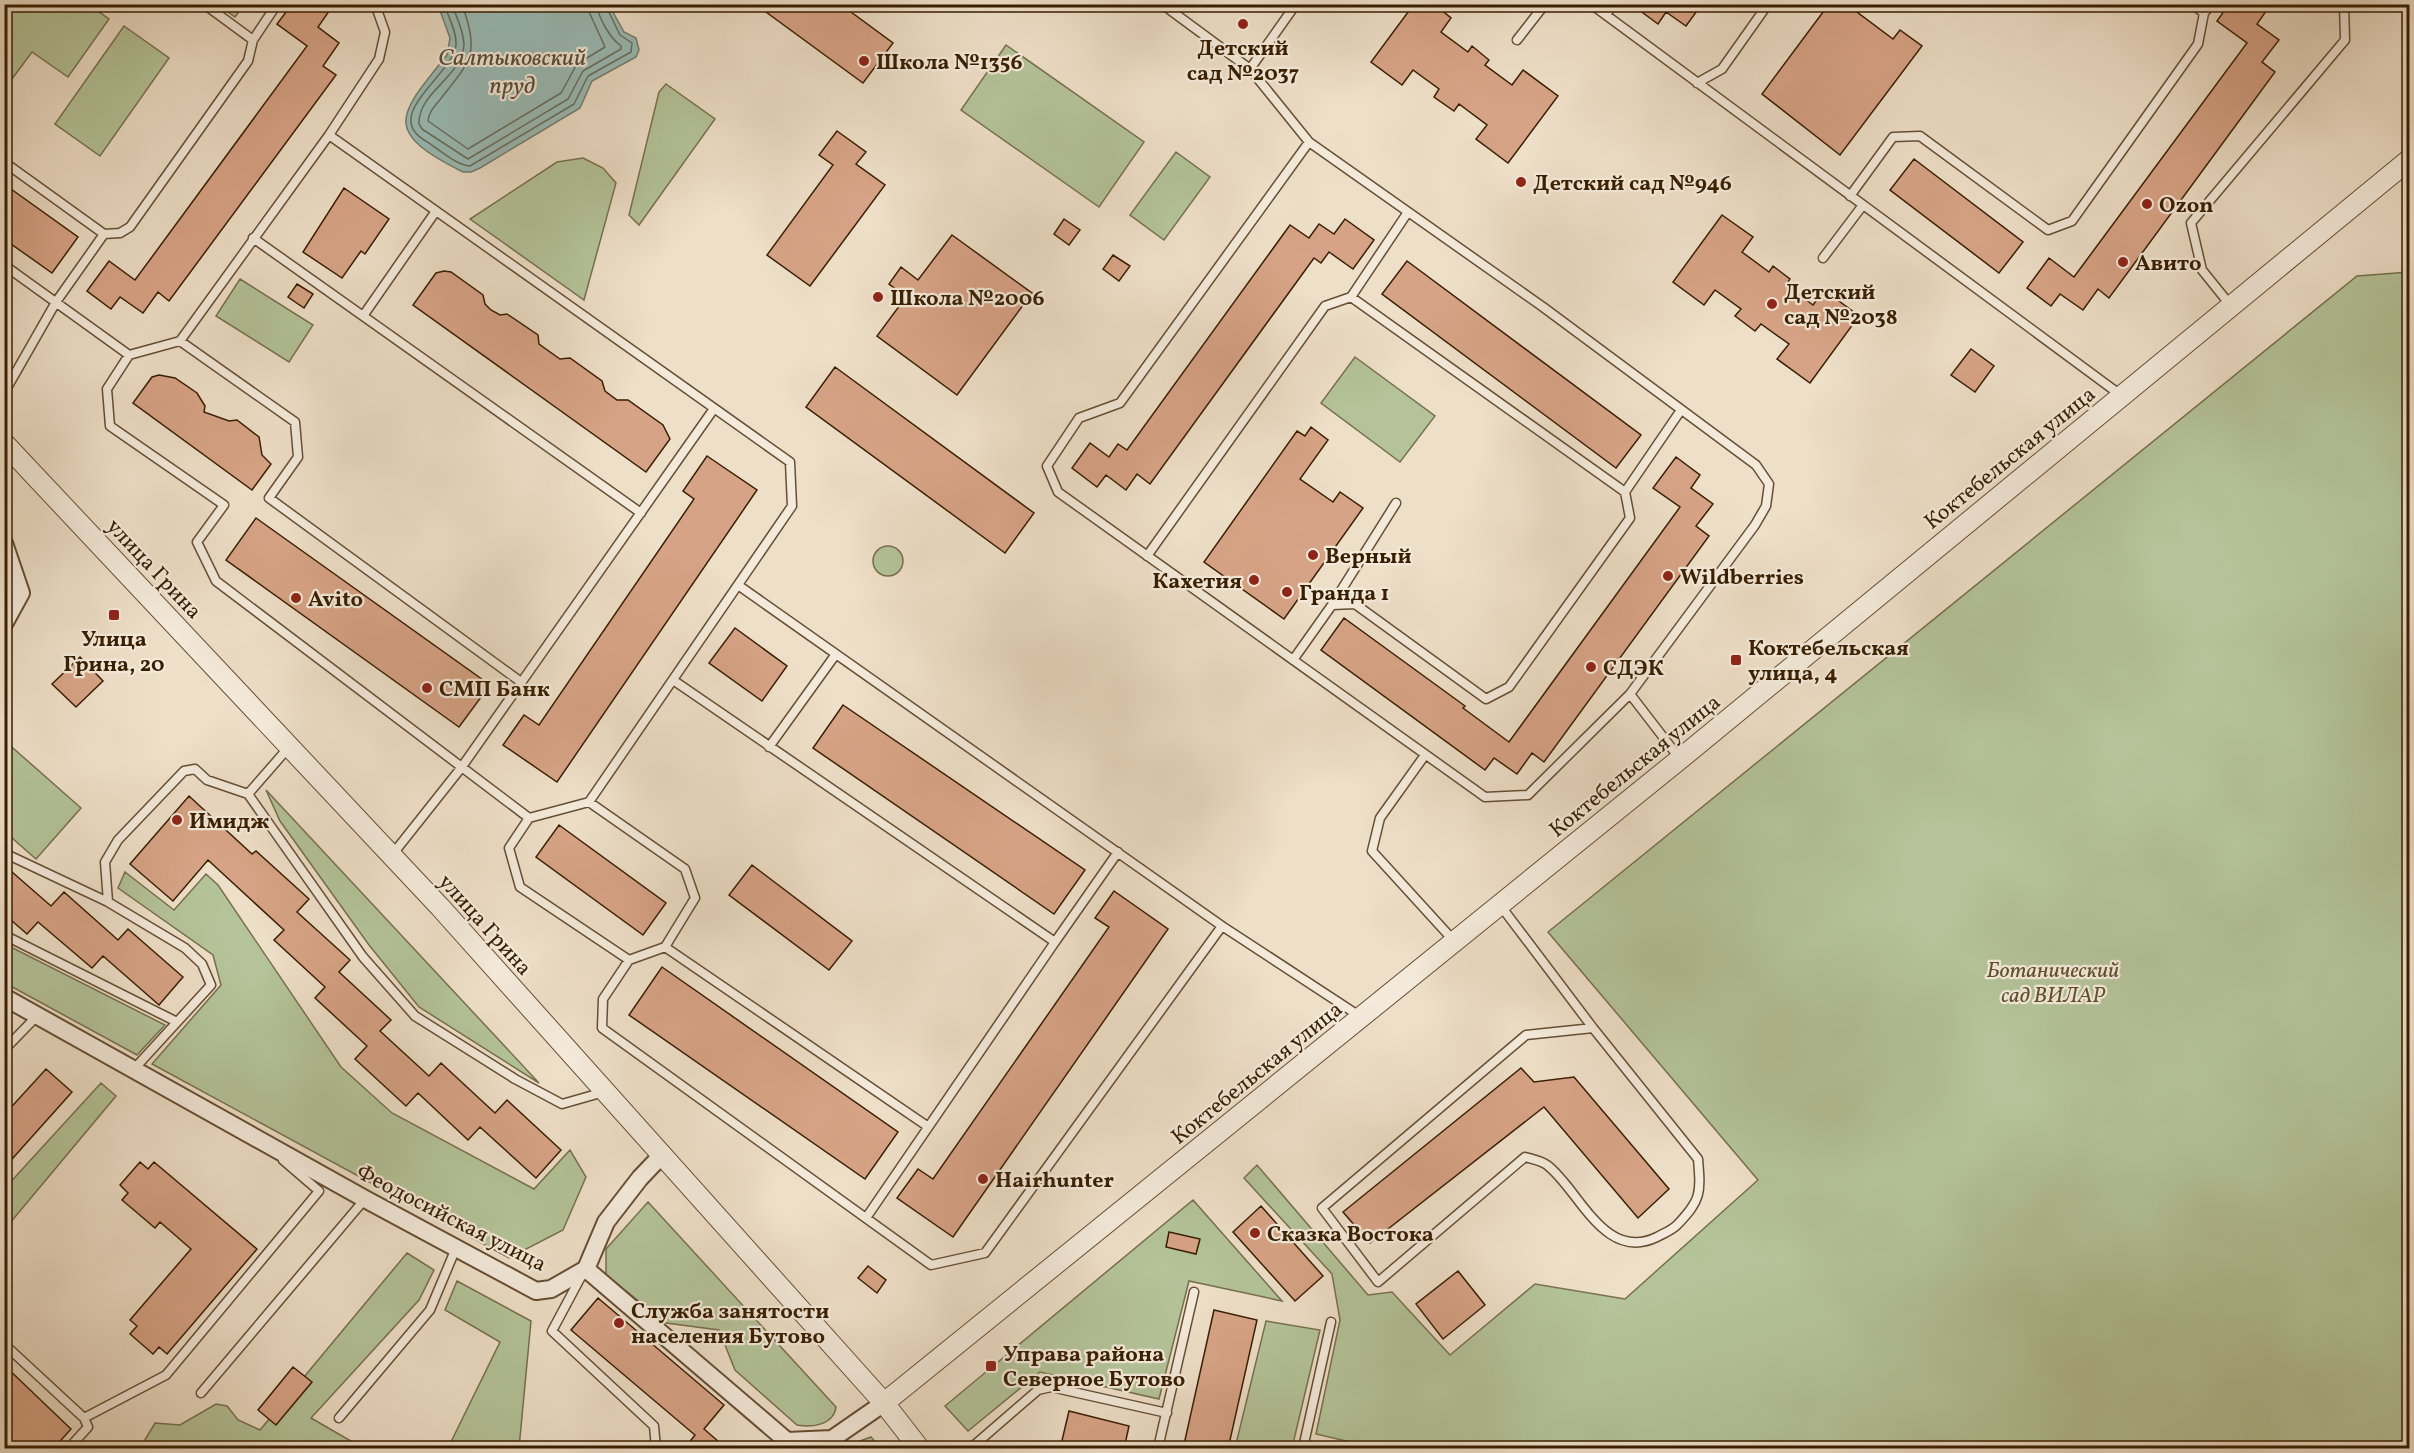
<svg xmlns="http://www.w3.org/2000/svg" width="2414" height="1453" font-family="Vollkorn,serif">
<rect width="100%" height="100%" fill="#eedfc8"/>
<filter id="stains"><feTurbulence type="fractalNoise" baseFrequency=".00333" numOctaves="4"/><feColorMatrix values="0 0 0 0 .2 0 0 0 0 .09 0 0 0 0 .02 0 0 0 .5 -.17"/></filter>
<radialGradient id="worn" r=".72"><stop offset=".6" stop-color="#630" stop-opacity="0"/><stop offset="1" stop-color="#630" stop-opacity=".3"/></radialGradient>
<path fill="#b4c399" stroke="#76704d" stroke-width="1.5" d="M 12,5 L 89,5 L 109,19 L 68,77 L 32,52 L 6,87 L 5,15 Z
M 218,5 L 244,5 L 235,17 Z
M 124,26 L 169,58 L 100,156 L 55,124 Z
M 1006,45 L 1144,142 L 1099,207 L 961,110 Z
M 666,84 L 715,119 L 639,225 L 629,215 L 659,92 Z
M 1176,152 L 1210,177 L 1164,240 L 1130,215 Z
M 583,158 L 603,168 L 616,183 L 584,300 L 470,219 L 557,162 Z
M 2409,272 L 2409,1448 L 1376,1448 L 1316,1434 L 1340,1320 L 1332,1274 L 1244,1178 L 1257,1165 L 1368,1295 L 1392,1292 L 1450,1355 L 1535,1284 L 1625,1299 L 1758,1180 L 1548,932 L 2357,276 Z
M 240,279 L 313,325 L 289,362 L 216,316 Z
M 1355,357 L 1435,416 L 1400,462 L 1321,403 Z
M873 561a15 15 0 1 1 30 0a15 15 0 1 1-30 0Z
M 5,741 L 81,808 L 36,859 L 5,832 Z
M 266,790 L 539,1083 L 419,1007 L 369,945 L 280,821 Z
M 125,872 L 174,910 L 206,874 L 218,885 L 341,1067 L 392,1113 L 534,1189 L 570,1150 L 586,1177 L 563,1230 L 509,1258 L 152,1064 L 221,985 L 213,955 L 118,888 Z
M 4,944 L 5,944 L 165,1025 L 137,1055 L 5,983 Z
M 101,1083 L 116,1096 L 5,1229 L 5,1188 Z
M 1193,1200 L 1282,1301 L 1189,1281 L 1159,1399 L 1040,1372 L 968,1431 L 945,1406 Z
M 648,1202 L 836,1407 C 834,1425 811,1428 797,1425 L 735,1370 L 719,1330 L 666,1323 L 606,1275 L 606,1249 Z
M 407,1253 L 434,1270 L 419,1300 L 311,1418 L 363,1448 L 140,1448 L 155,1423 L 180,1425 L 216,1404 L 227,1406 L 238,1420 L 260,1430 Z
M 457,1281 L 531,1321 L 519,1448 L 448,1448 L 500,1342 L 445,1310 Z
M 1266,1321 L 1320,1330 L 1292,1448 L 1235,1448 Z
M 871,1437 L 881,1448 L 841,1448 Z"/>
<path fill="#99bcb7" stroke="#727d6e" stroke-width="1.5" d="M 438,5 L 609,5 L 624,32 L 636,38 L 639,50 L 636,57 L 592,81 L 580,108 L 480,168 L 471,172 L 463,172 C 381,131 398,116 447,55 L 450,38 Z"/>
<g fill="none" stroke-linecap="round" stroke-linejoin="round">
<path stroke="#686d5c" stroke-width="1.5" d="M 444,4 C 448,16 457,32 456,45 C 454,71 395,106 415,132 C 419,138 428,142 433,146 C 444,153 457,165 470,166 L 574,104 L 588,76 L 631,52 L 632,43 L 620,35 L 605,4
M 452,4 C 456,17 464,31 464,45 C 462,77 418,92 419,124 L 422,129 L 468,159 L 568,99 L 583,71 L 621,49 L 621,46 C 610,38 598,18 597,4
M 462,4 C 480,56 471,60 439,101 C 434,107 429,112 428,121 L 468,149 L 561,93 L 577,64 L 605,47 L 590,14 L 588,4"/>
</g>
<path fill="#d7a386" stroke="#381e01" stroke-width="1.5" d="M 292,4 L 334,4 L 318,27 L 339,43 L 323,66 L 336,75 L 169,301 L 158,292 L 143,313 L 120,297 L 111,309 L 87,291 L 109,261 L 135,280 L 307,46 L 277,24 Z
M 755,4 L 840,4 L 893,43 L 863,83 Z
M 1414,4 L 1434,4 L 1451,18 L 1441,32 L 1468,52 L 1472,46 L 1489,60 L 1485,65 L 1512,85 L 1523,70 L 1558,96 L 1508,163 L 1476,139 L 1487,125 L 1459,104 L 1454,111 L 1434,97 L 1439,89 L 1413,70 L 1402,85 L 1371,62 Z
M 1631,4 L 1702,4 L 1686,26 L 1666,12 L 1658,24 Z
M 1829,4 L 1863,4 L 1857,12 L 1893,39 L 1900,30 L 1922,46 L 1840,155 L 1762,94 Z
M 2229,4 L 2271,4 L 2257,24 L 2279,40 L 2262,62 L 2275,72 L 2109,298 L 2098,289 L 2083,310 L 2060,294 L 2051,306 L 2027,288 L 2049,258 L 2074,277 L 2247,43 L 2217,21 Z
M 837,131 L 866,152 L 856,164 L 885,185 L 810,286 L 767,255 L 833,165 L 819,155 Z
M 1914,159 L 2023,242 L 1999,273 L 1890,190 Z
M 4,184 L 78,237 L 52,273 L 4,239 Z
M 344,188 L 389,219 L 365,254 L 361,251 L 342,278 L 303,252 Z
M 1722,215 L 1753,237 L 1742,252 L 1769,272 L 1773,266 L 1790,279 L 1786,285 L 1813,305 L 1824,290 L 1859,316 L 1810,383 L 1777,359 L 1789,344 L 1761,324 L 1755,331 L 1735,316 L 1741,309 L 1715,290 L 1704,305 L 1673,282 Z
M 1064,219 L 1080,230 L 1069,245 L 1054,234 Z
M 1345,219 L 1374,240 L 1353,269 L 1329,252 L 1321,263 L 1314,258 L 1150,484 L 1137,474 L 1126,490 L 1106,475 L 1097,487 L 1072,468 L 1090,443 L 1109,457 L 1118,444 L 1127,450 L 1290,225 L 1309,238 L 1319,224 L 1334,234 Z
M 952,235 L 1032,293 L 957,395 L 877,336 L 906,297 L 889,284 L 901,267 L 918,280 Z
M 1113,255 L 1130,266 L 1119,281 L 1103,269 Z
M 1407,261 L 1641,435 L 1616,468 L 1382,294 Z
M 444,271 L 451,272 L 483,295 L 485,304 L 491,310 L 500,315 L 507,314 L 538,335 L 539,344 L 560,359 L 570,358 L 602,381 L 605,391 L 617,400 L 628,400 L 663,425 L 670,439 L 646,472 L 413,305 L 436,273 Z
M 297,284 L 313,294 L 304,308 L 288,297 Z
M 1971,349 L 1994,366 L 1975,392 L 1951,375 Z
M 835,367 L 1034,513 L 1005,553 L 806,407 Z
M 159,375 L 175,378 L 197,393 L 205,406 L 204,412 L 229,421 L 237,420 L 259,437 L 262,455 L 271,464 L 252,490 L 133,403 L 152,377 Z
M 1311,427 L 1328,440 L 1300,479 L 1333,502 L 1340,492 L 1363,508 L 1284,619 L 1204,562 L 1297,431 L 1305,436 Z
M 707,456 L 757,490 L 557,782 L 503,745 L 524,715 L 539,725 L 694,499 L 683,491 Z
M 1676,457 L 1700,475 L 1691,488 L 1713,504 L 1696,526 L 1709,536 L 1544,762 L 1532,753 L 1517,774 L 1494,758 L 1485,770 L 1321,650 L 1344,618 L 1465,706 L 1463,708 L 1509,742 L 1680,507 L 1653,488 Z
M 256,518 L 490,685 L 459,727 L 226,560 Z
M 735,628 L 787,666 L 762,701 L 709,663 Z
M 80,657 L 103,681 L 76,707 L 52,684 Z
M 843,705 L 1085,870 L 1054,914 L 813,748 Z
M 189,796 L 252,854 L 256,851 L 309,899 L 297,912 L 350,960 L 339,972 L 391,1020 L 380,1031 L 429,1076 L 441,1063 L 495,1113 L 507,1100 L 561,1150 L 536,1178 L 480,1127 L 468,1140 L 418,1093 L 406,1106 L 355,1059 L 367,1046 L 315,998 L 325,987 L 274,940 L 284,930 L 208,860 L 173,901 L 130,864 Z
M 559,825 L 666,903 L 643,935 L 536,857 Z
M 4,865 L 51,906 L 64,892 L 118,940 L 128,929 L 183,977 L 159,1005 L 103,956 L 92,968 L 38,922 L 27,934 L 4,914 Z
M 752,865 L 852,941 L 829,970 L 729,895 Z
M 1114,891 L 1168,929 L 953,1237 L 897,1198 L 918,1169 L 933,1179 L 1109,927 L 1095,918 Z
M 662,967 L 898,1132 L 865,1179 L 629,1015 Z
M 1521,1068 L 1534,1082 L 1574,1077 L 1669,1189 L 1638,1218 L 1544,1107 L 1370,1243 L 1343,1212 Z
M 46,1069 L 72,1092 L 4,1168 L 4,1115 Z
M 140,1162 L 148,1169 L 154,1162 L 257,1249 L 167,1354 L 159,1347 L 153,1354 L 130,1334 L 137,1326 L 130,1320 L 191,1249 L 160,1222 L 155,1228 L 122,1200 L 128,1193 L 120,1185 Z
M 1261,1206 L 1323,1276 L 1295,1301 L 1233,1232 Z
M 1169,1232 L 1200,1239 L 1196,1254 L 1166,1247 Z
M 868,1266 L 886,1280 L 877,1293 L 858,1278 Z
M 1458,1271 L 1485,1305 L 1443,1339 L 1416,1304 Z
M 598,1298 L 724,1405 L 704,1429 L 727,1449 L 684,1449 L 695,1435 L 571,1330 Z
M 1214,1310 L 1257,1320 L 1228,1449 L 1183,1449 Z
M 4,1365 L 71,1429 L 53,1449 L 4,1449 Z
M 293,1367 L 312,1382 L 276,1425 L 258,1410 Z
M 1069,1411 L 1129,1426 L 1124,1449 L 1060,1449 Z"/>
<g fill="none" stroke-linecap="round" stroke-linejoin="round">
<defs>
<path id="service" d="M 204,4 L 253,40
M 1162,4 L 1250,69 L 1309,142 L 1543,307 L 1756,465 L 1769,484 L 1766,506 L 1755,525 L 1630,694 L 1680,759
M 1591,4 L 2122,396
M 2192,4 L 2204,13
M 1606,15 L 1613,4
M 1517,40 L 1545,4
M 1250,69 L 1296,4
M 1697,83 L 1722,69 L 1768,4
M 329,135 L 790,462 L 792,506 L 589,802 L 529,818 L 509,848 L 520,887 L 629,960 L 665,947 L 695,898 L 685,869 L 589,802
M 1309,142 L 1120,403 L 1079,418 L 1047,466 L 1058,492 L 1485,797 L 1528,795 L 1630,694
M 4,162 L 104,234
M 1850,196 L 1893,137 L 1920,136 L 2048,230 L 2072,221 L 2198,44 L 2204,13 L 2211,4
M 253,238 L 641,513
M 1823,258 L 1863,205
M 4,265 L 129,355 L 180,341 L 329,135 L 379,59 L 385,32 L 375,4
M 2231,306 L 2202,270 L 2191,223 L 2345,40 L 2344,4
M 363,316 L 436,211
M 180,341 L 295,422 L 298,457 L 269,498 L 521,682
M 129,355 L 107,389 L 110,426 L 224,505 L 197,542 L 216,581 L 529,818
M 4,393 L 56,302 L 104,234 L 120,233 L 130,227 L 248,61 L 253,40 L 277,4
M 1625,492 L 1681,410
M 1147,556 L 1325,306 L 1351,297 L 1408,212
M 738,585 L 1222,926 L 1361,1017
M 1332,605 L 1396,503
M 1293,660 L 1332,605 L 1355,604 L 1486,699 L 1509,687 L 1630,518 L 1625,492 L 1351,297
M 673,680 L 1055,942 L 866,1218
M 289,747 L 248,794 L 363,957 L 415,1016 L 515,1079 L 562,1104 L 604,1092
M 769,747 L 836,654
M 1425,755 L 1380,818 L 1372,851 L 1454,941
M 4,853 L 108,902
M 392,855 L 461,768 L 713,410
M 1500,905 L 1593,1028 L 1698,1159 C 1701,1194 1701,1200 1677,1225 C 1671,1231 1664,1233 1657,1237 C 1604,1263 1579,1189 1547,1165 C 1542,1161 1532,1159 1525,1157 L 1378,1282 L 1322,1208 L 1526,1035 L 1593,1028
M 4,935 L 177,1022
M 1055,942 L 1118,852
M 665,947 L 927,1126
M 629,960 L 603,999 L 602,1028 L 931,1265 L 985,1253 L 1222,926
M 4,1050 L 37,1016
M 134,1069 L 211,985 L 202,964 L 185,948 L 108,902 L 105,862 L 118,840 L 184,771 L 195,769 L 207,780 L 248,794
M 583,1273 L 552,1331 L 654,1426 L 656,1448
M 4,1344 L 84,1418 L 88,1427 L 69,1448
M 201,1393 L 365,1199
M 84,1418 L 166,1375 L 319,1191 L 283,1160
M 339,1418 L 430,1310 L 456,1248
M 971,1448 L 1038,1390 L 1051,1387 L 1167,1413
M 1158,1448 L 1194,1292
M 1303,1448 L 1331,1322"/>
<path id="minor" d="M 4,543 L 21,593 L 4,624
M 4,997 L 365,1199 L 536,1291 L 551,1289 L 586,1269 L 787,1441 L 832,1439 L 884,1403
M 586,1269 L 606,1222 L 640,1178 L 661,1156"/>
<path id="tertiary" d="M 4,443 L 440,907 L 884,1403 L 919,1448
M 884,1403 L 1680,759 L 2410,159"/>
</defs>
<use href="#service" stroke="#664e33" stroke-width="11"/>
<use href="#minor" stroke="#664e33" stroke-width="20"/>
<use href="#tertiary" stroke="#664e33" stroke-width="22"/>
<use href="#service" stroke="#f4eadb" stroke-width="8"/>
<use href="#minor" stroke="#f4eadb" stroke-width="16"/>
<use href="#tertiary" stroke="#f4eadb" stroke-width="20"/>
</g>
<g fill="#8f2418" stroke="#f4eadb" stroke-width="2">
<circle cx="1243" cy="24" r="6"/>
<circle cx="864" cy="61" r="6"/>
<circle cx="1521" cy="182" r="6"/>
<circle cx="2147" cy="204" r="6"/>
<circle cx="2123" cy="262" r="6"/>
<circle cx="878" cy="297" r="6"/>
<circle cx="1772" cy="304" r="6"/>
<circle cx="1313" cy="555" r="6"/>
<circle cx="1668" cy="576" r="6"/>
<circle cx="1254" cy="580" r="6"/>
<circle cx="1287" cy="592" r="6"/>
<circle cx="296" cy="598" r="6"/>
<rect x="108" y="609" width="12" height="12" rx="3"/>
<rect x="1730" y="654" width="12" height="12" rx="3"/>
<circle cx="1591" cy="667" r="6"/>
<circle cx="427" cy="688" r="6"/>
<circle cx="177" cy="820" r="6"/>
<circle cx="983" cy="1179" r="6"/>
<circle cx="1255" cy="1233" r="6"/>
<circle cx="619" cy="1323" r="6"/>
<rect x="985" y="1360" width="12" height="12" rx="3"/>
</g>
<g text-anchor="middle" stroke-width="4.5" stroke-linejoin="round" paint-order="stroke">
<g font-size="22" font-weight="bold" fill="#381e01" stroke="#f4eadb" text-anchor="start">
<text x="1243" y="55" text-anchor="middle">Детский<tspan x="1243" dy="25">сад №2037</tspan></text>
<text x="876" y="69">Школа №1356</text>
<text x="1533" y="190">Детский сад №946</text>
<text x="2159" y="212">Ozon</text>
<text x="2135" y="270">Авито</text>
<text x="1784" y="299">Детский<tspan x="1784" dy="25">сад №2038</tspan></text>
<text x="890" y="305">Школа №2006</text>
<text x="1325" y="563">Верный</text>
<text x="1680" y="584">Wildberries</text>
<text x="1242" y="588" text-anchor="end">Кахетия</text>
<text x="1299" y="600">Гранда 1</text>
<text x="308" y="606">Avito</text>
<text x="114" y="646" text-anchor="middle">Улица<tspan x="114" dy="25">Грина, 20</tspan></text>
<text x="1748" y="655">Коктебельская<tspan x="1748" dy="25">улица, 4</tspan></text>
<text x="1603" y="675">СДЭК</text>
<text x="439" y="696">СМП Банк</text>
<text x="189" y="828">Имидж</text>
<text x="995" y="1187">Hairhunter</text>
<text x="1267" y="1241">Сказка Востока</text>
<text x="631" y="1318">Служба занятости<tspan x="631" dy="25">населения Бутово</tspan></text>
<text x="1003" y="1361">Управа района<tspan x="1003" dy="25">Северное Бутово</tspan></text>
</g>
<g font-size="22" fill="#381e01" stroke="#f4eadb">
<text transform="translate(2009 457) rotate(-39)" y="8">Коктебельская улица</text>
<text transform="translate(155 568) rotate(47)" y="8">улица Грина</text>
<text transform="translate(1634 765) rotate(-39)" y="8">Коктебельская улица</text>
<text transform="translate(486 924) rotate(48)" y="8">улица Грина</text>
<text transform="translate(1256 1072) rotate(-39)" y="8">Коктебельская улица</text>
<text transform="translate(452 1217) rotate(27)" y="8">Феодосийская улица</text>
</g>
<g font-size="22" font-style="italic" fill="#5d502f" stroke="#f4eadb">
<text x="2053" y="977">Ботанический<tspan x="2053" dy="25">сад ВИЛАР</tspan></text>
</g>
<g font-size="24" font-style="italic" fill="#554d38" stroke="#f4eadb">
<text x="512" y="65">Салтыковский<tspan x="512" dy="28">пруд</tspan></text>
</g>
</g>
<rect width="2414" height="1453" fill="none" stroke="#eedfc8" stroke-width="24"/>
<rect x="6" y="6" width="2402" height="1441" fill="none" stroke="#381e01" stroke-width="3"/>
<rect x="12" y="12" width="2390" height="1429" fill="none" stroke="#381e01" stroke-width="1.5"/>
<rect width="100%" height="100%" filter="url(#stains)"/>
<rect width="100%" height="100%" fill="url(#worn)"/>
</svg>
